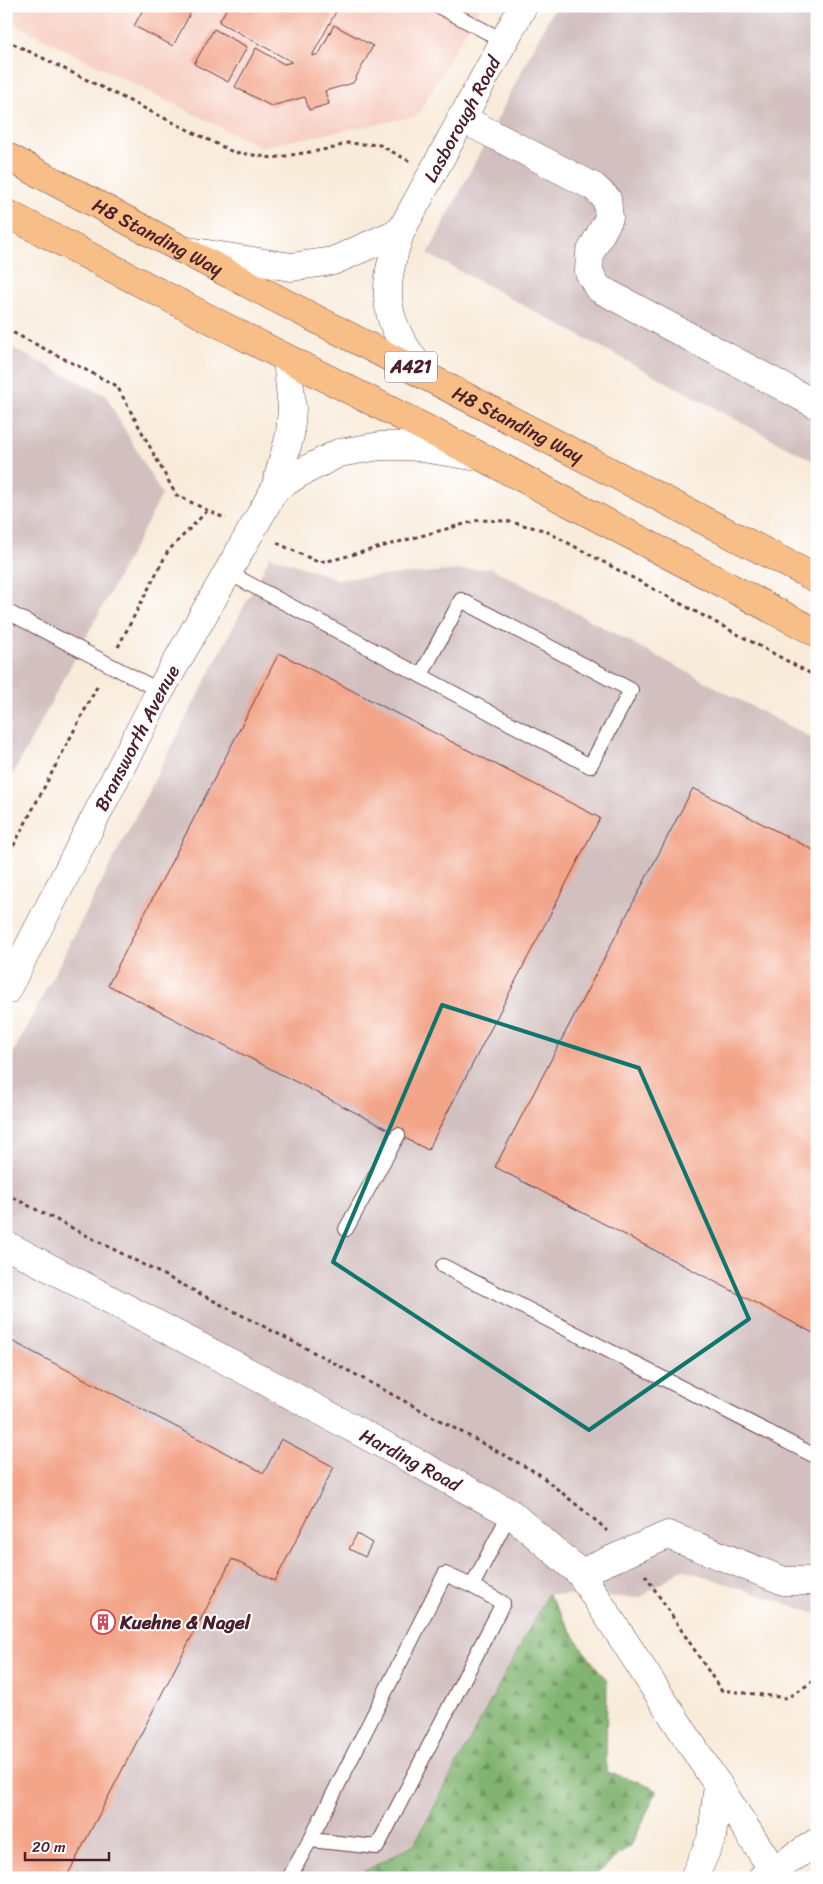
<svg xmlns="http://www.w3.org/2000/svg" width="823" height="1884" font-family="Sriracha,sans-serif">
<defs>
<pattern id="forest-firs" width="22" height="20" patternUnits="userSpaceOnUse" patternTransform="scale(1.25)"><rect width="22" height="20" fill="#80b46f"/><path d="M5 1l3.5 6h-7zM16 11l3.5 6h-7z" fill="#6b925b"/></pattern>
</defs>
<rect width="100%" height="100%" fill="#fff"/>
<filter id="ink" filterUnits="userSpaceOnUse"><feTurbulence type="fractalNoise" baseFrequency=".02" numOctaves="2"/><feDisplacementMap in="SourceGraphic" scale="10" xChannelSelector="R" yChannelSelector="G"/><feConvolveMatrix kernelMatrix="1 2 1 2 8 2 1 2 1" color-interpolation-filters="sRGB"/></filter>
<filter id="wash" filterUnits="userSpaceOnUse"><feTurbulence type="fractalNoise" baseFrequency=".0096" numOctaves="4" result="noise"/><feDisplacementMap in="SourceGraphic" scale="20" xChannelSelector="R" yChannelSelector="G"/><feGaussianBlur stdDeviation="1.12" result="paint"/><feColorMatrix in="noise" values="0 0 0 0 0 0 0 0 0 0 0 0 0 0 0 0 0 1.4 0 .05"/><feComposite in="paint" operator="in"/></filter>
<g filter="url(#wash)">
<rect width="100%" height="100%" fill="#f8ebda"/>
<path fill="#f7d1c6" d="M 6,6 L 480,6 L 417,116 L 260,147 L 6,20 Z"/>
<path fill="#d2bfbf" d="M 555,6 L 817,6 L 817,463 L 428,254 Z
M 6,345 L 105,395 L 162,495 L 6,787 Z
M 270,556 L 337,579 L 491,568 L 817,741 L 817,1614 L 682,1569 L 640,1598 L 548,1594 L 413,1844 L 351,1878 L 6,1878 L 6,1067 Z"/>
<path fill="url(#forest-firs)" stroke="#656a4d" d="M 548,1594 L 583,1650 L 607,1681 L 606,1772 L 640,1782 L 657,1791 L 632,1844 L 592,1878 L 352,1878 L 414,1844 Z"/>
<g id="blocks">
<path fill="#f3a58a" d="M 145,6 L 194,6 L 173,46 L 134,26 Z
M 228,6 L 339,6 L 312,56 L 319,54 L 334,25 L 373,46 L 353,83 L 325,91 L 329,104 L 309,110 L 305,97 L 271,106 L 235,87 L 256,48 L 284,64 L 292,62 L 219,22 Z
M 214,29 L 247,47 L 228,82 L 194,64 Z
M 279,653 L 600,818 L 428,1150 L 108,985 Z
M 693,788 L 817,852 L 817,1335 L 495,1167 Z
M 6,1338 L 264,1473 L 281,1439 L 334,1467 L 275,1581 L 232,1559 L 66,1878 L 6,1878 Z
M 357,1534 L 372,1543 L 365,1557 L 349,1549 Z"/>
</g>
</g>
<g filter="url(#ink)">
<use href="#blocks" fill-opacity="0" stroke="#643e45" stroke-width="1"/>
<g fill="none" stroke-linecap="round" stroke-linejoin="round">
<defs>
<path id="service" d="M 438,6 L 504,41
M 227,572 L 590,766 L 631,690 L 461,600 L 421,675
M 6,611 L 160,691
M 346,1229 L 398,1135
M 443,1266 L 817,1457
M 445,1574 L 472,1586 L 503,1603 L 377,1847 L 310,1840 Z
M 472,1586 L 510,1513
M 289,1878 L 310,1840"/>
<g id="minor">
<path d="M 461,118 L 594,187 L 607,199 L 609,218 L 590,253 L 589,272 L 598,288 L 817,405"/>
<path d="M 188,251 L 291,267 L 333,261 L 401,231"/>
<path id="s1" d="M 425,374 C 383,322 379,294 401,231 L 523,6"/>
<path d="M 275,489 L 298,474 L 339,453 L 380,446 L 410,446 L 472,456"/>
<path id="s2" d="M 6,991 L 160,691 L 275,489 L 290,435 L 292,408 L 287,359"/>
<path id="s3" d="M 6,1245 L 267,1382 L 510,1513 L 580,1573 L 773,1870"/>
<path d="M 580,1573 L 668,1535 L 784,1581 L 817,1581"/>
<path d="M 694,1878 L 712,1837 L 718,1784"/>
</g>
<path id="tertiary" d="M 762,1878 L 817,1842"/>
<g id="trunk">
<path id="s4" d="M 6,156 L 183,250 L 817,579"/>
<path d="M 6,213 L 239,334 L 484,458 L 817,633"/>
</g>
</defs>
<use href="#service" stroke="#643e45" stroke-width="16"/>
<use href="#minor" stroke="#643e45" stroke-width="29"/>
<use href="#tertiary" stroke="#643e45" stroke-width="29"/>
<use href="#trunk" stroke="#643e45" stroke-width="29"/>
<path stroke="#643e45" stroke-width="3" stroke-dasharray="4 4" stroke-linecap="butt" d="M 6,40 L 233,152 L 273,158 L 334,148 L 347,143 L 380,145 L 409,161
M 6,329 L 117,386 L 176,495 L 226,519
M 277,543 L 318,562 L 333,560 L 479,520 L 506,521 L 544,530 L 817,677
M 118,647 L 168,551 L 208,510
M 6,860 L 99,683
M 6,1194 L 323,1357 L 539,1474 L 600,1524 L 607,1531
M 645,1575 L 721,1690 L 787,1698 L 817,1679"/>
<use href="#service" stroke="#fff" stroke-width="14"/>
<use href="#minor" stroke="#fff" stroke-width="28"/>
<use href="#tertiary" stroke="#fff" stroke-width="28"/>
<use href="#trunk" stroke="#f7be88" stroke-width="28"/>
</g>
</g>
<path fill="none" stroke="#0f766e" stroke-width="4" stroke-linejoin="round" d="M 442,1005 L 639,1068 L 749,1319 L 589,1430 L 333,1262 Z"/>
<defs>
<symbol id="building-ring" viewBox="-11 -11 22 22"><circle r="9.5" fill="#fff" stroke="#d1495b" stroke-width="1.5"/><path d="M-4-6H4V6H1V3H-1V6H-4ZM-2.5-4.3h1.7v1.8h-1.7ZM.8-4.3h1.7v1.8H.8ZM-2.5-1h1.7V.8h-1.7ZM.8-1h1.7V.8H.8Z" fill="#d1495b"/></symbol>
</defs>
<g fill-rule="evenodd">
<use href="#building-ring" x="89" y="1608" width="28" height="28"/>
</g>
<g text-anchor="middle" stroke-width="4" stroke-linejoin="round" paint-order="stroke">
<rect fill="#fff" stroke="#80626b" stroke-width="1" x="385" y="351.5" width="52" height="31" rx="4"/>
<g font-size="18" font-weight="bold" fill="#4a1f2b">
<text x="411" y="373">A421</text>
</g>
<g font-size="19" fill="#4a1f2b" stroke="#fff">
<text dy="7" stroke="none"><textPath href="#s1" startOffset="282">Lasborough Road</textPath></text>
<text dy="7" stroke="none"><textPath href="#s4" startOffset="172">H8 Standing Way</textPath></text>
<text dy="7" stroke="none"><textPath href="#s4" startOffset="578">H8 Standing Way</textPath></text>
<text dy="7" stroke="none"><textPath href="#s2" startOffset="285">Bransworth Avenue</textPath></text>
<text dy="7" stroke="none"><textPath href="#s3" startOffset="458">Harding Road</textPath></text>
</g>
<g font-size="19" font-weight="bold" fill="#4a1f2b" stroke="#fff" text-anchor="start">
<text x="120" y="1629">Kuehne &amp; Nagel</text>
</g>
</g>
<rect width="823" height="1884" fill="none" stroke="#fff" stroke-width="25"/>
<path d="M25 1852v8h84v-8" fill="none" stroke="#4a1f2b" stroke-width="2.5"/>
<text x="32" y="1852" font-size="15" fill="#4a1f2b" stroke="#ffffff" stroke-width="4" paint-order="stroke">20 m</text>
</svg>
